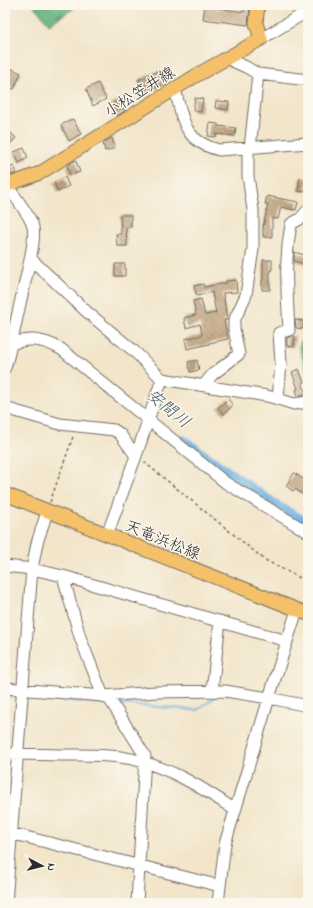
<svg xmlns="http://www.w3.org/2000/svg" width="313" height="908" font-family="'Indie Flower','Klee One',sans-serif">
<defs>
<pattern id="forest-firs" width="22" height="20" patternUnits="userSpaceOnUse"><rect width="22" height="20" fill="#5bac79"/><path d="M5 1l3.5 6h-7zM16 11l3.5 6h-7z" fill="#4b8c63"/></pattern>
<pattern id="building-back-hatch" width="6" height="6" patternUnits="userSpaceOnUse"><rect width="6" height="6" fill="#bfa17e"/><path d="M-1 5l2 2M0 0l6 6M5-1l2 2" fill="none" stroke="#9b8367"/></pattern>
</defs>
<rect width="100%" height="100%" fill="#fbf7ec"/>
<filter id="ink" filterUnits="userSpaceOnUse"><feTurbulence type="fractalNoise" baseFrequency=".025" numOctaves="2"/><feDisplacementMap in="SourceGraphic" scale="8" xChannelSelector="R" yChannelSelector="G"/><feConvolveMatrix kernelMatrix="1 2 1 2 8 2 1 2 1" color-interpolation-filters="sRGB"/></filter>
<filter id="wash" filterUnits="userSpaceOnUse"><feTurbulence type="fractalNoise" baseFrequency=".012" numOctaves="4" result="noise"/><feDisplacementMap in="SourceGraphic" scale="16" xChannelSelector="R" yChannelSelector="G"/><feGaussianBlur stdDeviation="0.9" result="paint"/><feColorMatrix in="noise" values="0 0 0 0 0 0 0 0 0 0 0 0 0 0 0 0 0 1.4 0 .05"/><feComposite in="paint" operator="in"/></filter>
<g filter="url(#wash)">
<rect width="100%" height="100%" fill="#f2e5ca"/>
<path fill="url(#forest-firs)" stroke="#436c52" d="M 33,5 L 75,5 L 73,9 L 49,24 Z
M 306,328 L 308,328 L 308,377 L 299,347 Z"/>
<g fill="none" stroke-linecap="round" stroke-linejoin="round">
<path stroke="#6caee1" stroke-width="2" d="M 5,696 L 18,697
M 26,698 L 105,703
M 120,704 L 197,710 L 217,696"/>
<path stroke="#6caee1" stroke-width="13" d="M 183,442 L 279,509 L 308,525"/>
</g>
<g id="blocks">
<path fill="url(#building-back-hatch)" d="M 205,5 L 211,5 L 211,7 L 244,12 L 245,5 L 250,5 L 248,25 L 203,19 Z
M 8,67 L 21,73 L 14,89 L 5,86 L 5,75 Z
M 160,70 L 166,84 L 144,93 L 138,80 Z
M 98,83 L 106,99 L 93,106 L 86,89 Z
M 195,98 L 203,99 L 201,112 L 193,111 Z
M 119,100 L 125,111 L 116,116 L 110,105 Z
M 216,101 L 229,102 L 228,110 L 215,108 Z
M 73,119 L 81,134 L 69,141 L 61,125 Z
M 210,123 L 218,124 L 218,126 L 236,128 L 235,136 L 216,134 L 216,137 L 208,136 Z
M 9,131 L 16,138 L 8,146 L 5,142 L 5,134 Z
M 112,138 L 115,148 L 105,151 L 103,143 Z
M 24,148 L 28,158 L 19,163 L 14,152 Z
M 74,161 L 76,161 L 80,172 L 70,175 L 67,166 Z
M 14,166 L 17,173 L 8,176 L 5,170 Z
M 65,177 L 69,186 L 58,192 L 54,182 Z
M 300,178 L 308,179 L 305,192 L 298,191 Z
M 267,196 L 298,202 L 296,210 L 281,207 L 278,219 L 272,218 L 272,237 L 263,237 L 263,227 L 268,204 L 265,204 Z
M 120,215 L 131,215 L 131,227 L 126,227 L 127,246 L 117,246 L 116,234 L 121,234 Z
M 294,252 L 308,256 L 308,265 L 294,261 Z
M 263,260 L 272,260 L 272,270 L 270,270 L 270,290 L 262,290 L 262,280 L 263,280 Z
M 115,264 L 125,264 L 125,276 L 115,276 Z
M 236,280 L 237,292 L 223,293 L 227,320 L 224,320 L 228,339 L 209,343 L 209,344 L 187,349 L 185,339 L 202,335 L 200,324 L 186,328 L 184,318 L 196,315 L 193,301 L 201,299 L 205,315 L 216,313 L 212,292 L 197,296 L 194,286 L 203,284 L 204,287 L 226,283 L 226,281 Z
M 295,320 L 304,321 L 303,329 L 296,328 Z
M 292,336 L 295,336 L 294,347 L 287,346 L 287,338 Z
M 197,360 L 199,370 L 190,372 L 188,362 Z
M 299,369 L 304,382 L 302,383 L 306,393 L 298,396 L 296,390 L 298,389 L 292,372 Z
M 228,399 L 233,405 L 224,414 L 218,408 Z
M 294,473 L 308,482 L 308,498 L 295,489 L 293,491 L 286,486 Z"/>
</g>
</g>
<g filter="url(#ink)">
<use href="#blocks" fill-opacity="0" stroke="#716c63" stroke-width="1"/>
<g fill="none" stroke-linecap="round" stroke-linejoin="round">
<defs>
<path id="minor" d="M 261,39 L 308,11
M 226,58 L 246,67 L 258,74 L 308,80
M 175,89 C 183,120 183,141 219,150 L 308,143
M 31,259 L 87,312 L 134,351 L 162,379 L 267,396 L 278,399 L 281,363 L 279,333 L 289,330 C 287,292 284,262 291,224 L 300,219 L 308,210
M 5,346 C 27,337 41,338 61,349 L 226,483 L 308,532
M 5,368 C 13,341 17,314 24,287 C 27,271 36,242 33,227 C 31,216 13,195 7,185
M 204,385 L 212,375 L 239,354 L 234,329 L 234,321 L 246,295 L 253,249 L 253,210 L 248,176 L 248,153 L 250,148 L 258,74
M 278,399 L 294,404 L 308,402
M 5,408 L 60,424 L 114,430 L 120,434 L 136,456
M 107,535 L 136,456 L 162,379
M 5,566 L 32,569 L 63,576 L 287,641
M 63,576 L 80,637 L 103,696 L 110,700 L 145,756 L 137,903
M 5,688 L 103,696 L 156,692 L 225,691 L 269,698 L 308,706
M 212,691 L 220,621
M 5,754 C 28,754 52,755 75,755 C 94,755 114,755 132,759 C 171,768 203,788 235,810
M 6,832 L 220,886
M 6,903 L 32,569 L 37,543 L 47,512
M 218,903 L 225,844 L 269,698 L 297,610"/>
<path id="major" d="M 5,186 L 40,173 L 197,75 L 261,39 L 256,23 L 258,5
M 5,494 L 308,614"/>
</defs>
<use href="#minor" stroke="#716c63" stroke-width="13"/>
<use href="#major" stroke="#716c63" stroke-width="15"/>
<path stroke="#716c63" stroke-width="1.5" stroke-dasharray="3 3" stroke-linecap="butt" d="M 144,462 L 265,560 L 308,582
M 50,502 L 74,434"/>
<use href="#minor" stroke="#fff" stroke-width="11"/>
<use href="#major" stroke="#f4c16a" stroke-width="13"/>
</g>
</g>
<g text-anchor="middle" stroke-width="3" stroke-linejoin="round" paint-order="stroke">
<g font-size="16" fill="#2b2b2b" stroke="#fbf7ec">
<text transform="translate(139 91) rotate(-32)" y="6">小松笠井線</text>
<text transform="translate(163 539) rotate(22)" y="6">天竜浜松線</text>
</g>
<g font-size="17" font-style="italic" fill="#42596b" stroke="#fbf7ec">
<text transform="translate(169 408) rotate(39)" y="6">安間川</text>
</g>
</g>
<rect width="313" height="908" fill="none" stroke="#fbf7ec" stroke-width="20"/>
<g transform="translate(42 866) rotate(97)" stroke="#fbf7ec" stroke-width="3" paint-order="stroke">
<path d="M0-3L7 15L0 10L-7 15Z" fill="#2b2b2b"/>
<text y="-6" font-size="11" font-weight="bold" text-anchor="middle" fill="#2b2b2b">N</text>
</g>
</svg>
